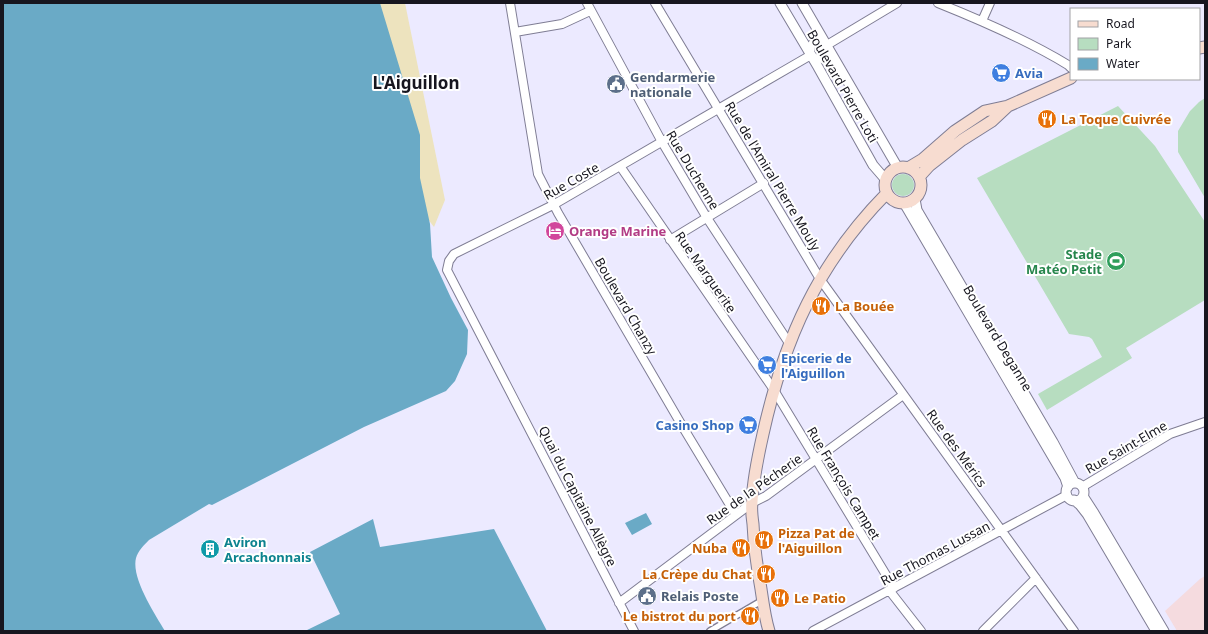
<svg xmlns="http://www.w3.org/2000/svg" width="1208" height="634" font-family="'Noto Sans',sans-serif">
<rect width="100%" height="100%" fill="#eceaff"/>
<path fill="#f5dbdf" d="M 1205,576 L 1205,631 L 1177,631 L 1165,611 L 1200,579 Z"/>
<path fill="#b7ddc0" d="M 1205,98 L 1205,198 L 1178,152 L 1178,131 L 1190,111 L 1199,102 Z
M 1118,106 L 1155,146 L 1205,222 L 1205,300 L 1126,348 L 1132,358 L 1047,410 L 1038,394 L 1102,357 L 1092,339 L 1089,337 L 1069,334 L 977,178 Z
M892 185a11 11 0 1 1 22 0a11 11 0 1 1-22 0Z"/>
<path fill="#ede3be" d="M 351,3 L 405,3 L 445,200 L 434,227 L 414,201 Z"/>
<path fill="#6aaac6" d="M 3,3 L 380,3 L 420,135 L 420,178 L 430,224 L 432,257 L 451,298 L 468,330 L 467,354 L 455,381 L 446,391 L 364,427 L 212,505 L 209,504 L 149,540 C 144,545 138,551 136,558 C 131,578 155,614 165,631 L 3,631 Z
M 646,513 L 652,524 L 632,535 L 625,523 Z
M 373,519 L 380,547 L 494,529 L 547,631 L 305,631 L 340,614 L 310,552 Z"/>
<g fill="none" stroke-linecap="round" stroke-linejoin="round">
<defs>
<path id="pedestrian" d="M 710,631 L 763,600"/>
<path id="minor" d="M 510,3 L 538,174 L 558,213 L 684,429 L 736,515
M 587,3 L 662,142 L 707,218 L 789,343
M 655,3 L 820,279 L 1074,631
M 938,3 C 983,21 1027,40 1068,65 L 1071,68
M 982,21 L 990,3
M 515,32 L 562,24 L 590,11
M810 50a9 9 0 1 1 18 0a9 9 0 1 1-18 0Z
M 827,45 L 897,3
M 620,166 L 774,390 L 894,588
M 670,240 L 764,183
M 1082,487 L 1170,434 L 1205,422
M 889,590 L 921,631
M 619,603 L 752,503 L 766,496 L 903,395
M 634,631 L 447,270 L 449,261 L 454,254 L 553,205 L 811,55
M 813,631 L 1067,495
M 983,631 L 1036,578"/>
<path id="tertiary" d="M 780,3 L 818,67 L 873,165 L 886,180
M 802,3 L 898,168
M 915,199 L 917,210 L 1053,442 L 1075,483
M 904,203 L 1065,478 L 1068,487
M1066 492a9 9 0 1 1 18 0a9 9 0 1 1-18 0Z
M 1083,496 L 1094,513 L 1164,631
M 1074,500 L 1080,505 L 1087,514 L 1156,631"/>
<path id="secondary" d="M 1199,48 L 1205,47
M885 185a18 18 0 1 1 36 0a18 18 0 1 1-36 0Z
M 908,168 L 923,159 L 955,131 L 985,111 L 1008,106 L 1071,78
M 919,177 L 929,166 L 962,140 L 992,121 L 1008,106
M 769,631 C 765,618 763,603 761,589 C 757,567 754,546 753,524 C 752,517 751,509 752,502 C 753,480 758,456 763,434 C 784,339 818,263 887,193"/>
</defs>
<use href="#pedestrian" stroke="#7f7d94" stroke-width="8"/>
<use href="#minor" stroke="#7f7d94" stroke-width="10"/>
<use href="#tertiary" stroke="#7f7d94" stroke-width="11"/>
<use href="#secondary" stroke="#7f7d94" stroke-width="13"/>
<use href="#pedestrian" stroke="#fff" stroke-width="5.5"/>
<use href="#minor" stroke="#fff" stroke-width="8"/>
<use href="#tertiary" stroke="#fff" stroke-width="9"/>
<use href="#secondary" stroke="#f7dcd0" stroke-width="11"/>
</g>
<defs>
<symbol id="supermarket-disc" viewBox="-11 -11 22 22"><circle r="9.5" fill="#3f7fe0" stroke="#fff"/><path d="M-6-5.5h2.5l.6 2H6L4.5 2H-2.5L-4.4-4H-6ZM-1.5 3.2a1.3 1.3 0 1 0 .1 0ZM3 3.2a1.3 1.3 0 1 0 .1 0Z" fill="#fff"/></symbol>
<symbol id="civic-disc" viewBox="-11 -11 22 22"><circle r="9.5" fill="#5c6f8a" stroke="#fff"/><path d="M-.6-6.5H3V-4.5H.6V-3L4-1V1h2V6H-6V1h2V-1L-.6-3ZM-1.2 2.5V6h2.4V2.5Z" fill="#fff"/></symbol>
<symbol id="restaurant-disc" viewBox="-11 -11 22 22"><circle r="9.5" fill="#e8710a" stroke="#fff"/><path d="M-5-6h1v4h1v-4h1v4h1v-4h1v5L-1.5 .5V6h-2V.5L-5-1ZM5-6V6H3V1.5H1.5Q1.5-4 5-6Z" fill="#fff"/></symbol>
<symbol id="hotel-disc" viewBox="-11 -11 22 22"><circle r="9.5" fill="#d1479c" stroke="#fff"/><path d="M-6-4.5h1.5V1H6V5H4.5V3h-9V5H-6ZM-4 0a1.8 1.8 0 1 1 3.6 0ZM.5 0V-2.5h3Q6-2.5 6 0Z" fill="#fff"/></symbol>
<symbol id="stadium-disc" viewBox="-11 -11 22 22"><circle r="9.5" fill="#2e9e5b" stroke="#fff"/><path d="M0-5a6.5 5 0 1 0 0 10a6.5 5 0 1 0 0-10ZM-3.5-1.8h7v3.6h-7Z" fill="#fff"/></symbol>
<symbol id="building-disc" viewBox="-11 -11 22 22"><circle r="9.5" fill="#0f9aa8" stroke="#fff"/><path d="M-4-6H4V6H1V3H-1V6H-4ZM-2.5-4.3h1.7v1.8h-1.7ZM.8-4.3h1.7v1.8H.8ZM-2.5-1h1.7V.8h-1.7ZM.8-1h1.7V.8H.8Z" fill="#fff"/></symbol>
</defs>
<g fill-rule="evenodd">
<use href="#supermarket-disc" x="990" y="62" width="22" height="22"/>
<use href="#civic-disc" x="605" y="73" width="22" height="22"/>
<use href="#restaurant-disc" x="1036" y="108" width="22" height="22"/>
<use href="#hotel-disc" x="544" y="220" width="22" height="22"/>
<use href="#stadium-disc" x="1105" y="250" width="22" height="22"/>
<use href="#restaurant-disc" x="810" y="295" width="22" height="22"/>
<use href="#supermarket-disc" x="756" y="354" width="22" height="22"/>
<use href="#supermarket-disc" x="737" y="414" width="22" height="22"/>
<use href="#restaurant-disc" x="753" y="529" width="22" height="22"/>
<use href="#restaurant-disc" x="730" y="537" width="22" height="22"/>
<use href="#building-disc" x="199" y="538" width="22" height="22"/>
<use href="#restaurant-disc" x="755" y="563" width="22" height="22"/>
<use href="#civic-disc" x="636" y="585" width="22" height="22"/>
<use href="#restaurant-disc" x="769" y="587" width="22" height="22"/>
<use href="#restaurant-disc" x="739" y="605" width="22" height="22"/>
</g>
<g text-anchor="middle" stroke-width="4" stroke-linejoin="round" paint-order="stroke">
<g font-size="13" font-weight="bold" fill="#366cbe" stroke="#fff" text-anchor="start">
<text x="1015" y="78">Avia</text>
<text x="781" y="363">Epicerie de<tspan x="781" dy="15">l'Aiguillon</tspan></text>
<text x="734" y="430" text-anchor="end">Casino Shop</text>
</g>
<g font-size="13" font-weight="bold" fill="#4e5e75" stroke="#fff" text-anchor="start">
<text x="630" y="82">Gendarmerie<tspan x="630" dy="15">nationale</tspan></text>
<text x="661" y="601">Relais Poste</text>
</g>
<g font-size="13" fill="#17161f" stroke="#fff">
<text transform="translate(843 86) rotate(60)" y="5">Boulevard Pierre Loti</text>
<text transform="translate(693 170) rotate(59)" y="5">Rue Duchenne</text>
<text transform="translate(773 176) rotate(59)" y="5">Rue de l'Amiral Pierre Mouly</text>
<text transform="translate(571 181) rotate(-30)" y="5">Rue Coste</text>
<text transform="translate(706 272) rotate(55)" y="5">Rue Marguerite</text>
<text transform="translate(626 306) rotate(60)" y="5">Boulevard Chanzy</text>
<text transform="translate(998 338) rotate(59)" y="5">Boulevard Deganne</text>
<text transform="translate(1126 447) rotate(-30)" y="5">Rue Saint-Elme</text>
<text transform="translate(957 448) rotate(54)" y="5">Rue des Mérics</text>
<text transform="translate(844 483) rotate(59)" y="5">Rue François Campet</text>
<text transform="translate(754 489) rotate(-35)" y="5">Rue de la Pécherie</text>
<text transform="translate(578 496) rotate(63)" y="5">Quai du Capitaine Allègre</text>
<text transform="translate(935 553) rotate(-28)" y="5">Rue Thomas Lussan</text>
</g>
<g font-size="13" font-weight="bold" fill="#c56008" stroke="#fff" text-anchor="start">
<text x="1061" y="124">La Toque Cuivrée</text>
<text x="835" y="311">La Bouée</text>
<text x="778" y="538">Pizza Pat de<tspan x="778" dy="15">l'Aiguillon</tspan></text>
<text x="727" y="553" text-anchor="end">Nuba</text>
<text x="752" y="579" text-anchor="end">La Crèpe du Chat</text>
<text x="794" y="603">Le Patio</text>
<text x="736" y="621" text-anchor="end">Le bistrot du port</text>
</g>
<g font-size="13" font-weight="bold" fill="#b23c85" stroke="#fff" text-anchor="start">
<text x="569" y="236">Orange Marine</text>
</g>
<g font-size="13" font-weight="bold" fill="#27864d" stroke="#fff" text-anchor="end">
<text x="1102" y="259">Stade<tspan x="1102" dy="15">Matéo Petit</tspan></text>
</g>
<g font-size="13" font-weight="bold" fill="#0d838f" stroke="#fff" text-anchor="start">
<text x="224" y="547">Aviron<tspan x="224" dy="15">Arcachonnais</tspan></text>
</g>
<g font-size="17" font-weight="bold" fill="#17161f" stroke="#fff">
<text x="416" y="89">L'Aiguillon</text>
</g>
</g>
<rect width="1208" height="634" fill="none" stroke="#17161f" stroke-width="8"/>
<rect x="1070" y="8" width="130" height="72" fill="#ffffff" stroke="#a2a2a5"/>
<rect x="1078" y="21" width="20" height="6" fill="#f7dcd0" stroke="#a2a2a5"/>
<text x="1106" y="28" font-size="12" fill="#17161f">Road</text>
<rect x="1078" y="38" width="20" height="12" fill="#b7ddc0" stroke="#a2a2a5"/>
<text x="1106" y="48" font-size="12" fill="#17161f">Park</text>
<rect x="1078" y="58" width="20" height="12" fill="#6aaac6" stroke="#a2a2a5"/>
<text x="1106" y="68" font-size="12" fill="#17161f">Water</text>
</svg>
